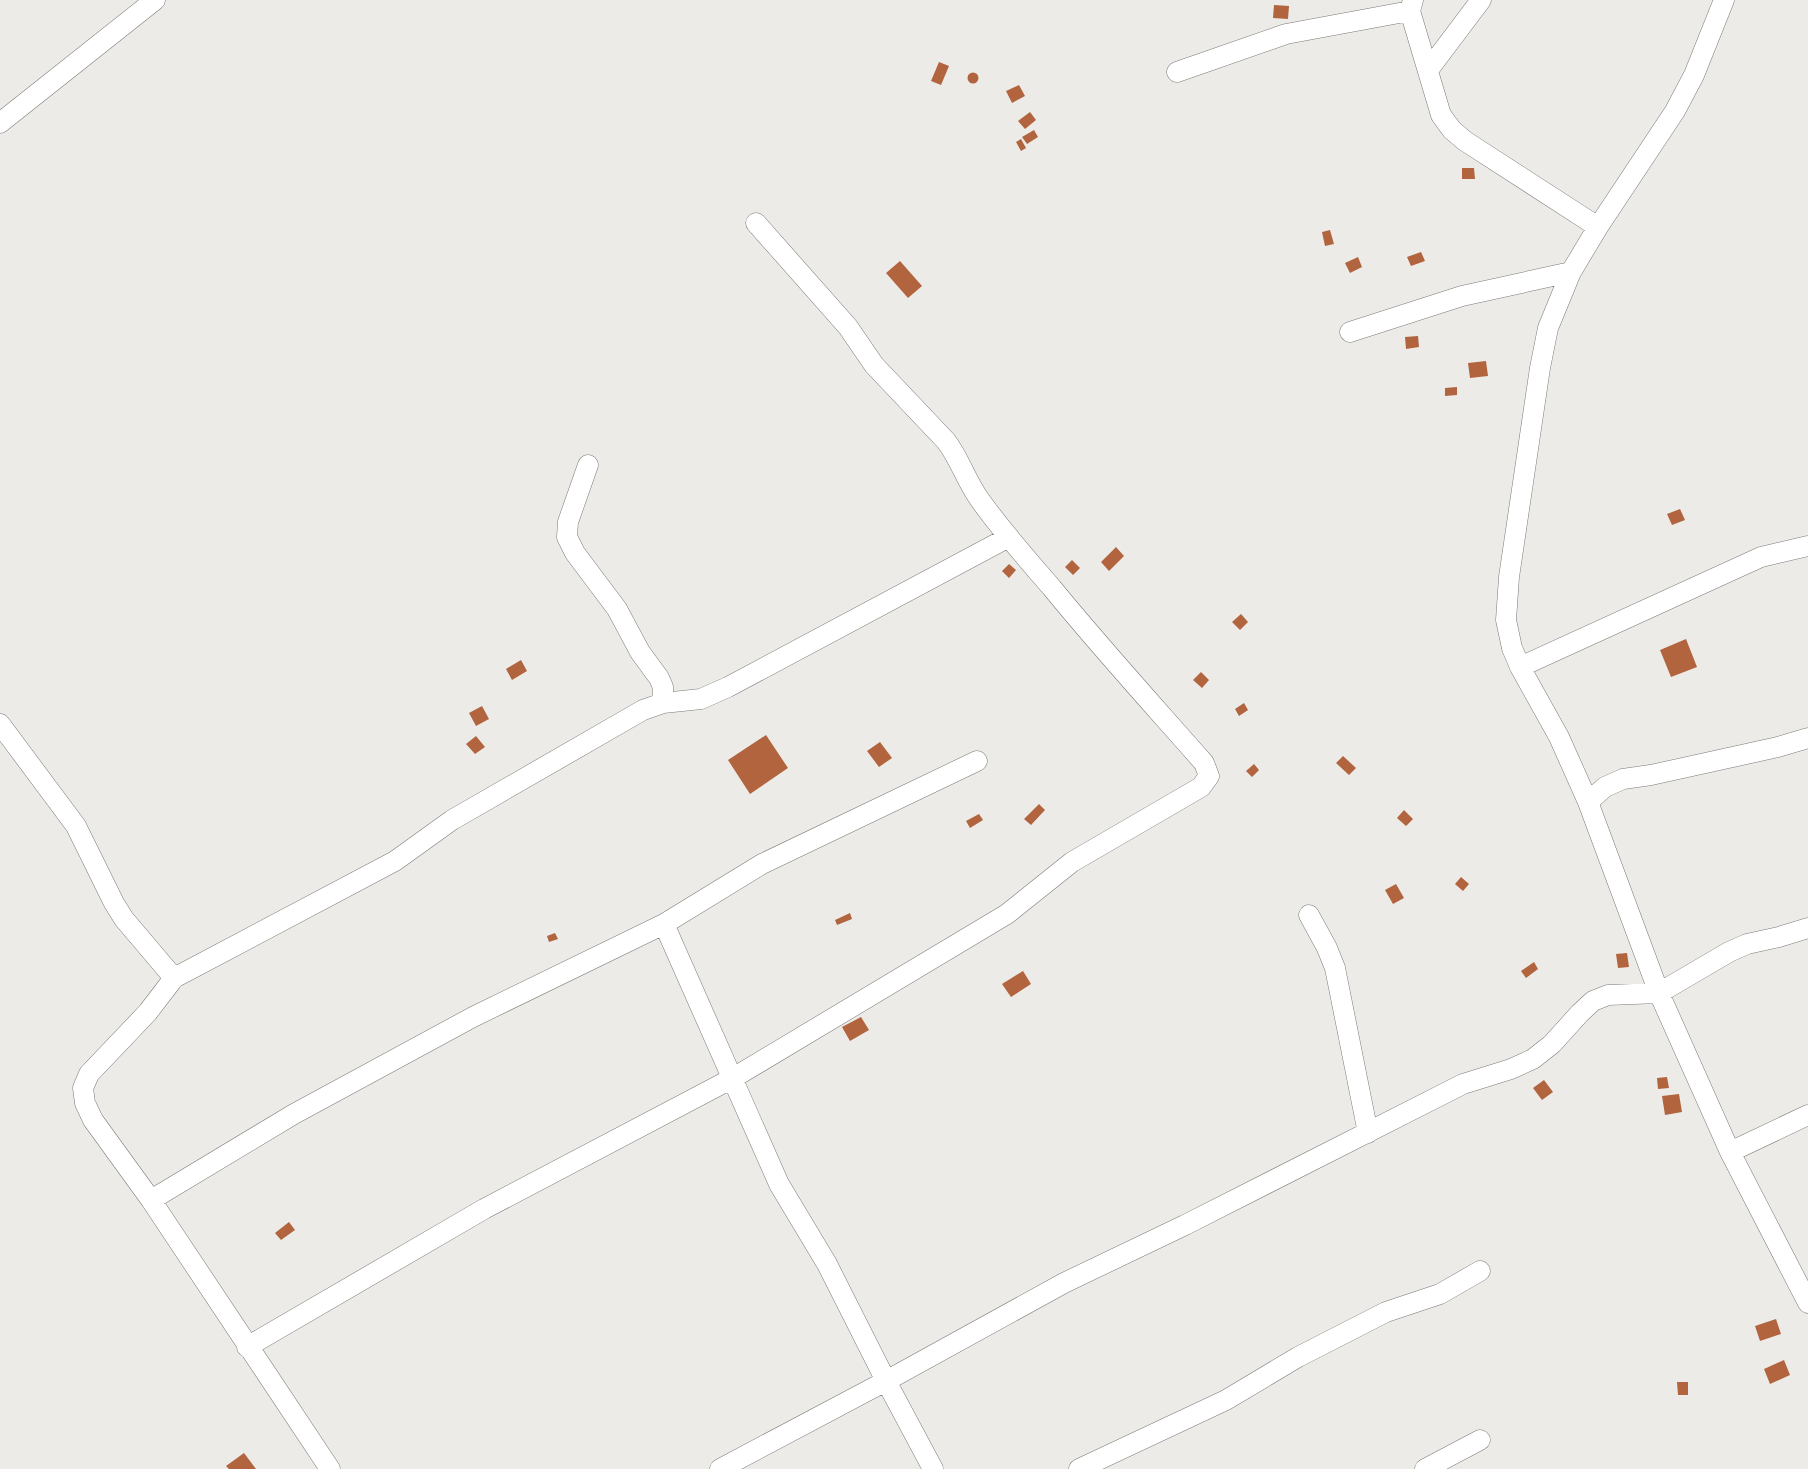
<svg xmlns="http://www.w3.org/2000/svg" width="1808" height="1469" font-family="Roboto,sans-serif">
<rect width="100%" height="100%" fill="#edebe7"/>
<path fill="#b1643e" d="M 1274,5 L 1289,6 L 1288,19 L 1273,18 Z
M 939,62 L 949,66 L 941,85 L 931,81 Z
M967.5 78a5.5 5.5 0 1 1 11 0a5.5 5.5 0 1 1-11 0Z
M 1019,85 L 1025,96 L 1012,103 L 1006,91 Z
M 1030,112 L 1036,120 L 1025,129 L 1018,121 Z
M 1034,130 L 1038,137 L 1027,144 L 1022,137 Z
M 1021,139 L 1026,148 L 1021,151 L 1016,142 Z
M 1462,168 L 1474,168 L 1475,179 L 1462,179 Z
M 1330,230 L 1334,244 L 1325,246 L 1322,232 Z
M 1421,252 L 1425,261 L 1411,266 L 1407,257 Z
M 1358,257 L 1362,267 L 1350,273 L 1345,263 Z
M 900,261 L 922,286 L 908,298 L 886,273 Z
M 1418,336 L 1419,347 L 1406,349 L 1405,337 Z
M 1486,361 L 1488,376 L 1470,378 L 1468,363 Z
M 1457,387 L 1457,395 L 1445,396 L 1445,388 Z
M 1680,509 L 1685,520 L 1672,525 L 1667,514 Z
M 1116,547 L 1124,556 L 1109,571 L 1101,562 Z
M 1072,560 L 1080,568 L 1073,575 L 1065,567 Z
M 1009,564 L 1016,570 L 1009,578 L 1002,571 Z
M 1241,614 L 1248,622 L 1240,630 L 1232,622 Z
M 1686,639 L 1697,667 L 1671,677 L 1660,650 Z
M 521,660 L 527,671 L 512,680 L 506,669 Z
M 1201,672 L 1209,680 L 1202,688 L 1193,680 Z
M 1244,703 L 1248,710 L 1239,716 L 1235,709 Z
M 482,706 L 489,719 L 476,726 L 469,713 Z
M 766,735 L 788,768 L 750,794 L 728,760 Z
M 476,736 L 485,747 L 475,754 L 466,744 Z
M 880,742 L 892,758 L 879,767 L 867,751 Z
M 1343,756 L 1356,768 L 1349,775 L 1336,763 Z
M 1254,764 L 1259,770 L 1252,777 L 1246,771 Z
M 1039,804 L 1045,810 L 1031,825 L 1024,819 Z
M 1404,810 L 1413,819 L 1406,826 L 1397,818 Z
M 979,814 L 983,820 L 970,828 L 966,821 Z
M 1461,877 L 1469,884 L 1463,891 L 1455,884 Z
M 1396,884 L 1404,898 L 1393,904 L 1385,890 Z
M 850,913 L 852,919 L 837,925 L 835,920 Z
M 555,933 L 558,939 L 549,942 L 547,936 Z
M 1627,953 L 1629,967 L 1618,968 L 1616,954 Z
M 1534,962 L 1538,969 L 1526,978 L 1521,971 Z
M 1023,971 L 1031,984 L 1011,997 L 1002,984 Z
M 861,1017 L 869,1030 L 850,1041 L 842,1027 Z
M 1667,1077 L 1669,1088 L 1658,1089 L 1657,1078 Z
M 1544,1080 L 1553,1092 L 1542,1100 L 1533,1088 Z
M 1679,1094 L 1682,1112 L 1665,1115 L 1662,1096 Z
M 289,1222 L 295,1230 L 281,1240 L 275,1233 Z
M 1776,1319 L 1781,1334 L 1760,1341 L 1755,1326 Z
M 1784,1360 L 1790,1375 L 1770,1384 L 1764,1369 Z
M 1677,1382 L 1688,1382 L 1688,1395 L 1678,1395 Z
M 244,1453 L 256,1469 L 229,1469 L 226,1466 Z"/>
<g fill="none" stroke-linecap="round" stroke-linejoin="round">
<defs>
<path id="minor" d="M 1413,0 L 1410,11 L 1441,115 L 1452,130 L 1465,141 L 1598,227
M 1724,0 L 1694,75 L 1675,111 L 1598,227 L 1571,272 L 1548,328 L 1540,368 L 1509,577 L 1506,620 L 1512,648 L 1520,667 L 1559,737 L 1588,802 L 1659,993 L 1730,1152 L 1808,1303
M 1429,69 L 1481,0
M 1177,72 L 1286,34 L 1410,11
M 0,123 L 155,0
M 1350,332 L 1462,296 L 1571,272
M 588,465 L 568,522 L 567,537 L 575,553 L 617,609 L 640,652 L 659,678 L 663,687 L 663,703
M 1520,667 L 1761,557 L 1808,546
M 0,724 L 76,826 L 114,903 L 124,919 L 174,978
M 1588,802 L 1605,787 L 1623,779 L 1651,775 L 1778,747 L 1808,738
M 1309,915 L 1327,948 L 1335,968 L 1368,1133
M 664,924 L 779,1184 L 827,1264 L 886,1381 L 933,1469
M 1730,1152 L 1808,1115
M 151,1200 L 294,1114 L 473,1017 L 664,924 L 762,864 L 977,761
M 247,1347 L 484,1209 L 733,1078 L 1007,914 L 1072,862 L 1201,787 L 1209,776 L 1204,763 C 1153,705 1101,648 1052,588 C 1027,559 1002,531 980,500 C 966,481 960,459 946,441 L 874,365 L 848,327 L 756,223
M 330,1469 L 151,1200 L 93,1120 L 85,1103 L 83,1088 L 89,1074 L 148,1012 L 174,978 L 395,861 L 452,820 L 643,710 L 663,703 L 701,699 L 728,687 L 1009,537
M 720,1469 L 886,1381 L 1064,1283 L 1185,1225 L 1463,1084 L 1511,1069 L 1533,1059 L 1552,1044 L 1580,1013 L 1593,1001 L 1608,995 L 1659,993 L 1729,952 L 1747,944 L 1779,937 L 1808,928
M 1079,1469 L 1226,1400 L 1298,1357 L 1386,1312 L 1440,1294 L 1480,1271
M 1425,1469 L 1480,1440"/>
</defs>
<use href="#minor" stroke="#7c7a78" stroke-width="21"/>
<use href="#minor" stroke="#fff" stroke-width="20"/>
</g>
</svg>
